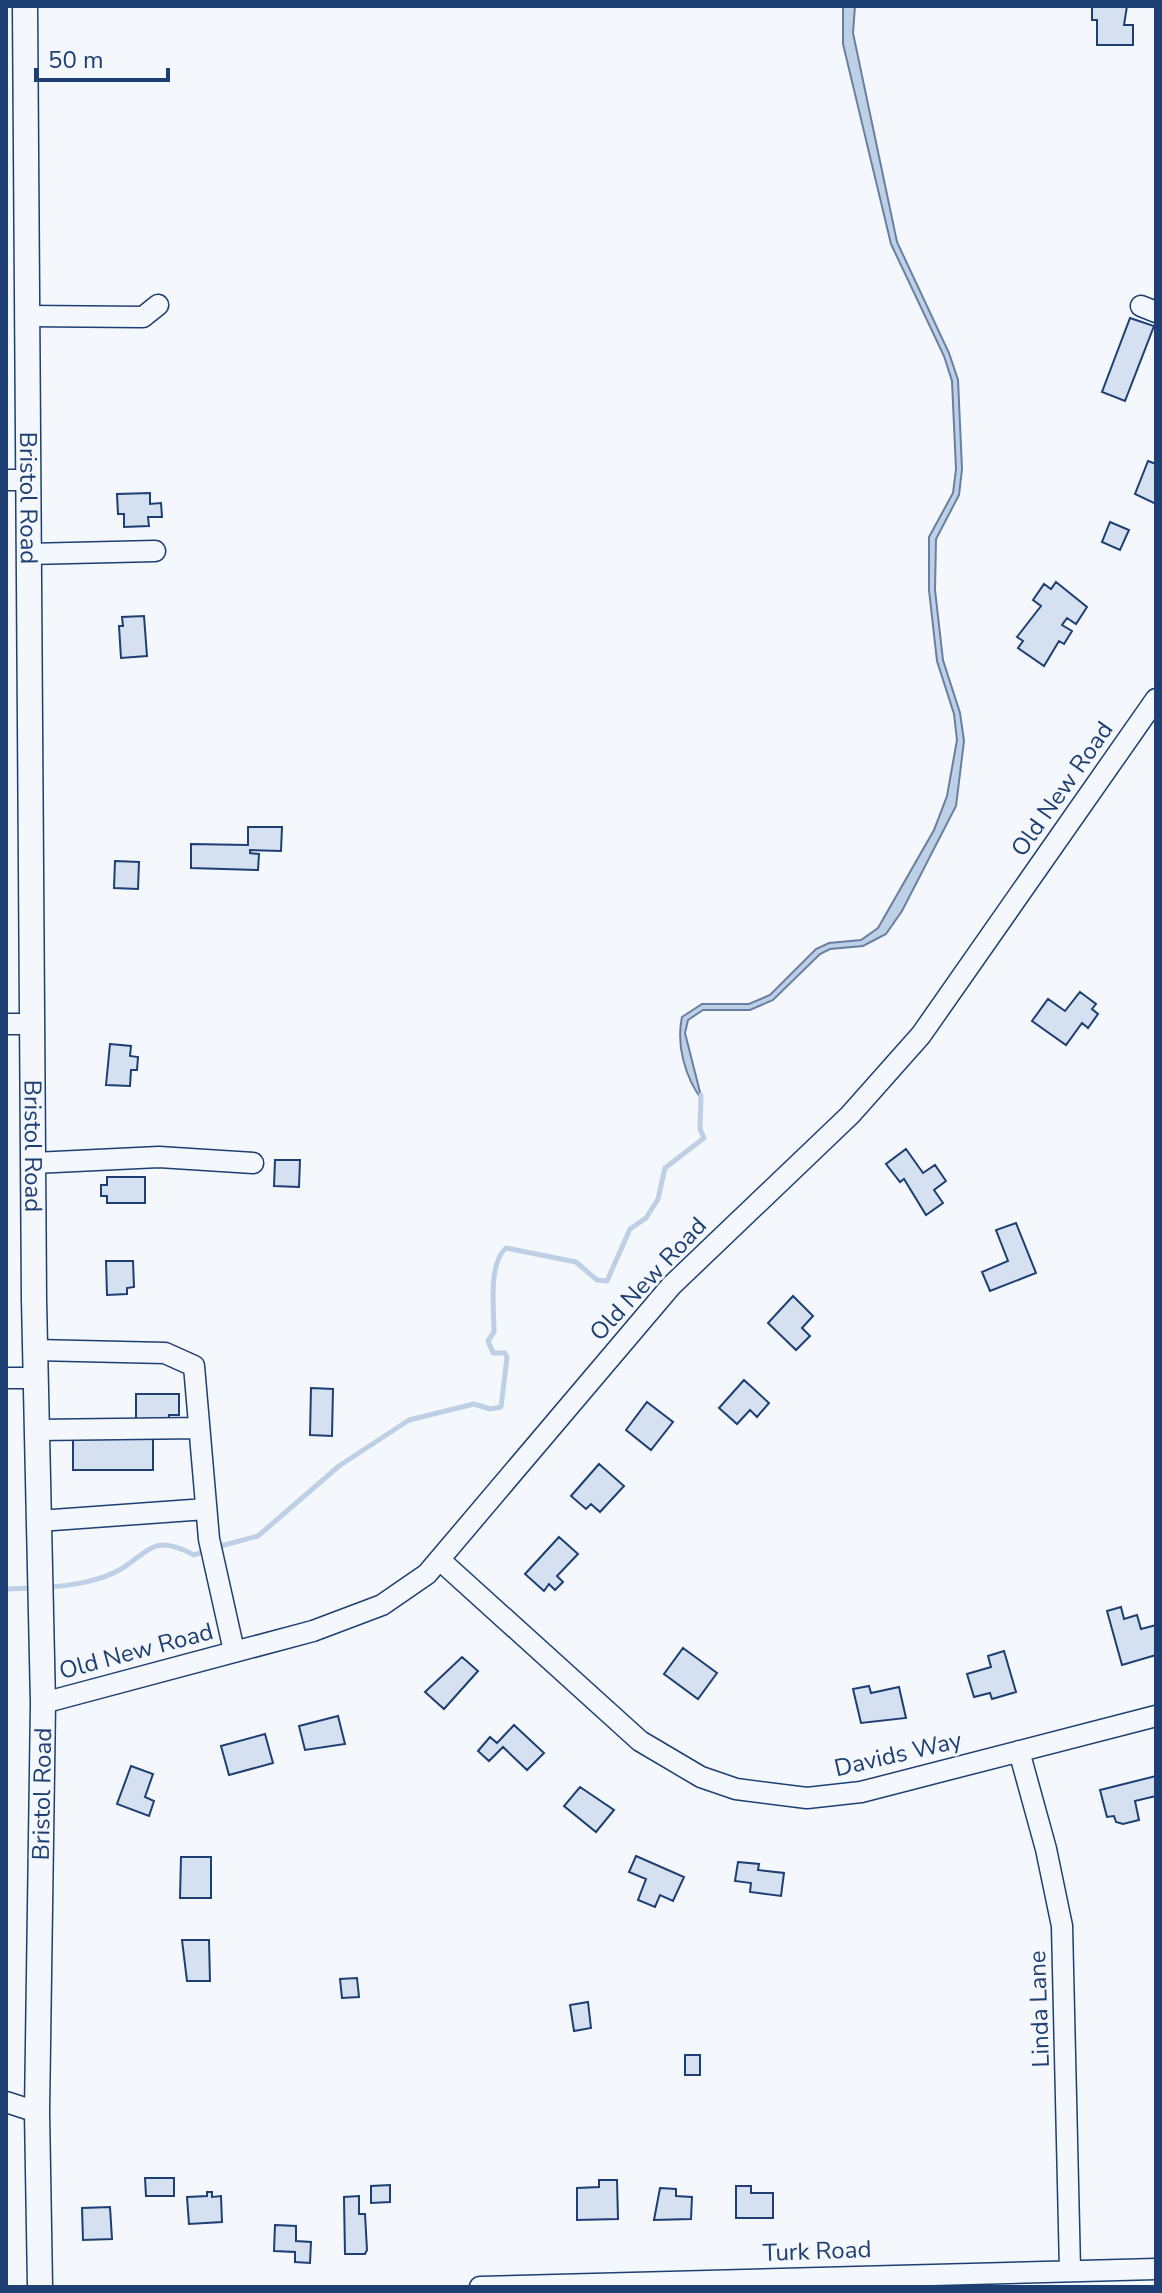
<svg xmlns="http://www.w3.org/2000/svg" width="1162" height="2293" font-family="'Nunito Sans',sans-serif">
<rect width="100%" height="100%" fill="#f4f7fb"/>
<path fill="#bed0e5" stroke="#687fa3" stroke-width="2" d="M 843,6 L 855,6 L 853,33 L 897,242 L 949,353 L 958,380 L 962,469 L 959,495 L 936,539 L 935,590 L 943,660 L 960,713 L 964,741 L 956,806 L 902,911 L 886,934 L 863,946 L 830,949 L 820,954 L 773,1000 L 750,1010 L 703,1010 L 688,1020 L 685,1033 L 702,1100 C 685,1077 676,1045 682,1017 L 702,1004 L 749,1004 L 770,995 L 816,949 L 829,943 L 861,940 L 878,928 L 934,830 L 947,796 L 957,740 L 954,714 L 937,661 L 929,590 L 929,537 L 953,493 L 956,469 L 952,381 L 944,356 L 891,244 L 843,44 Z"/>
<g fill="none" stroke-linecap="round" stroke-linejoin="round">
<path stroke="#bed0e5" stroke-width="5" d="M 217,1547 L 258,1536 L 339,1466 L 409,1420 L 474,1404 L 490,1409 L 501,1407 L 507,1357 L 505,1353 L 493,1353 L 488,1341 L 494,1332 C 494,1309 488,1264 506,1248 L 576,1262 L 597,1280 L 607,1281 L 630,1229 L 646,1218 L 658,1199 L 665,1168 L 704,1138 L 700,1129 L 701,1095
M 47,1587 C 70,1586 101,1581 121,1569 C 151,1550 154,1534 194,1555 L 208,1550
M 6,1589 L 33,1588"/>
</g>
<path fill="#d5e0f0" stroke="#1d3f73" stroke-width="2" d="M 1092,6 L 1127,6 L 1124,25 L 1133,25 L 1133,45 L 1097,45 L 1097,20 L 1092,20 Z
M 1130,318 L 1154,326 L 1125,401 L 1102,392 Z
M 1148,461 L 1156,464 L 1156,504 L 1135,494 Z
M 150,493 L 150,504 L 161,503 L 162,517 L 148,517 L 149,526 L 124,527 L 124,514 L 118,514 L 117,494 Z
M 1110,522 L 1129,530 L 1120,550 L 1102,542 Z
M 1056,582 L 1087,607 L 1076,624 L 1067,618 L 1062,625 L 1072,631 L 1064,644 L 1059,641 L 1044,666 L 1018,648 L 1023,641 L 1017,637 L 1041,606 L 1033,600 L 1044,584 L 1051,589 Z
M 144,616 L 147,656 L 121,658 L 119,626 L 123,626 L 122,617 Z
M 248,827 L 282,827 L 281,851 L 250,850 L 250,853 L 259,854 L 258,870 L 191,868 L 191,844 L 248,845 Z
M 115,861 L 139,862 L 138,889 L 114,888 Z
M 1080,992 L 1096,1004 L 1092,1009 L 1098,1014 L 1088,1028 L 1082,1023 L 1066,1045 L 1032,1021 L 1048,999 L 1065,1011 Z
M 110,1044 L 131,1046 L 130,1056 L 138,1057 L 137,1070 L 131,1070 L 130,1086 L 106,1085 Z
M 906,1149 L 923,1173 L 935,1165 L 946,1181 L 934,1190 L 943,1203 L 926,1215 L 904,1179 L 900,1182 L 886,1164 Z
M 275,1160 L 300,1160 L 299,1187 L 274,1186 Z
M 107,1177 L 145,1177 L 145,1203 L 107,1203 L 107,1196 L 101,1196 L 101,1185 L 107,1185 Z
M 1016,1223 L 1036,1273 L 990,1291 L 982,1272 L 1008,1261 L 996,1230 Z
M 106,1261 L 133,1261 L 134,1287 L 127,1288 L 127,1294 L 107,1295 Z
M 793,1296 L 813,1316 L 802,1328 L 810,1336 L 796,1350 L 768,1323 Z
M 744,1380 L 769,1403 L 757,1417 L 750,1410 L 737,1424 L 719,1408 Z
M 311,1388 L 333,1389 L 332,1436 L 310,1435 Z
M 136,1394 L 179,1394 L 179,1415 L 169,1415 L 169,1421 L 136,1421 Z
M 647,1402 L 673,1422 L 651,1450 L 626,1430 Z
M 73,1439 L 153,1439 L 153,1470 L 73,1470 Z
M 599,1464 L 624,1486 L 600,1512 L 591,1504 L 586,1509 L 571,1496 Z
M 559,1537 L 578,1554 L 557,1576 L 563,1582 L 555,1590 L 549,1584 L 544,1591 L 525,1574 Z
M 1121,1607 L 1124,1619 L 1137,1615 L 1141,1629 L 1156,1625 L 1156,1655 L 1122,1665 L 1107,1611 Z
M 683,1648 L 717,1673 L 698,1699 L 664,1674 Z
M 1004,1651 L 1016,1692 L 992,1699 L 990,1693 L 974,1697 L 967,1674 L 991,1667 L 988,1656 Z
M 462,1657 L 478,1671 L 444,1709 L 425,1692 Z
M 869,1686 L 871,1693 L 899,1687 L 906,1718 L 861,1723 L 853,1689 Z
M 338,1716 L 345,1744 L 305,1750 L 299,1726 Z
M 514,1725 L 544,1753 L 527,1770 L 503,1747 L 489,1761 L 478,1751 L 490,1737 L 497,1743 Z
M 265,1734 L 273,1763 L 229,1775 L 221,1746 Z
M 131,1766 L 153,1774 L 145,1797 L 154,1801 L 149,1816 L 117,1804 Z
M 1156,1776 L 1156,1796 L 1135,1801 L 1139,1820 L 1123,1824 L 1116,1822 L 1114,1816 L 1107,1817 L 1100,1790 Z
M 580,1787 L 614,1810 L 596,1832 L 564,1806 Z
M 636,1856 L 684,1877 L 673,1901 L 660,1895 L 655,1907 L 638,1900 L 646,1879 L 629,1872 Z
M 181,1857 L 211,1857 L 211,1898 L 180,1898 Z
M 738,1862 L 759,1864 L 758,1870 L 784,1873 L 781,1896 L 750,1892 L 751,1883 L 735,1881 Z
M 182,1940 L 209,1940 L 210,1981 L 187,1981 Z
M 357,1978 L 359,1997 L 342,1998 L 340,1979 Z
M 588,2002 L 591,2028 L 574,2031 L 570,2005 Z
M 685,2055 L 700,2055 L 700,2075 L 685,2075 Z
M 145,2178 L 174,2178 L 174,2196 L 146,2196 Z
M 599,2180 L 617,2180 L 618,2219 L 577,2220 L 577,2188 L 599,2187 Z
M 390,2185 L 390,2202 L 371,2203 L 371,2186 Z
M 736,2186 L 751,2186 L 751,2193 L 773,2193 L 773,2218 L 736,2218 Z
M 660,2188 L 676,2189 L 676,2196 L 692,2197 L 691,2219 L 654,2220 Z
M 207,2192 L 212,2192 L 212,2197 L 221,2196 L 222,2222 L 189,2224 L 187,2197 L 207,2196 Z
M 359,2196 L 359,2214 L 365,2214 L 367,2250 L 365,2254 L 345,2254 L 344,2197 Z
M 110,2207 L 112,2239 L 83,2240 L 82,2208 Z
M 275,2225 L 296,2226 L 296,2241 L 311,2242 L 310,2263 L 295,2262 L 295,2252 L 274,2251 Z"/>
<g fill="none" stroke-linecap="round" stroke-linejoin="round">
<defs>
<path id="minor" d="M 1141,306 L 1156,312
M 27,316 L 143,317 L 158,305
M 6,480 L 28,480
M 28,554 L 155,551
M 6,1024 L 32,1024
M 34,1163 L 159,1157 L 253,1163
M 35,1350 L 165,1353 L 194,1366 L 209,1539 L 234,1651
M 6,1378 L 36,1378
M 37,1430 L 199,1428
M 39,1521 L 206,1509
M 441,1561 L 640,1741 L 701,1777 L 736,1789 L 807,1798 L 861,1792 L 1156,1716
M 43,1703 L 313,1631 L 382,1605 L 427,1574 L 671,1286 L 850,1115 L 921,1035 L 1156,699
M 1019,1751 L 1046,1849 L 1062,1926 L 1070,2270
M 6,2102 L 37,2112
M 480,2287 L 1156,2269"/>
<g id="major">
<path id="s1" d="M 25,6 L 34,1300 L 43,1703 L 37,2112 L 40,2287"/>
</g>
</defs>
<use href="#minor" stroke="#1d3f73" stroke-width="23"/>
<use href="#major" stroke="#1d3f73" stroke-width="27"/>
<use href="#minor" stroke="#f4f7fb" stroke-width="20"/>
<use href="#major" stroke="#f4f7fb" stroke-width="24"/>
</g>
<g text-anchor="middle" stroke-width="6" stroke-linejoin="round" paint-order="stroke">
<g font-size="24" fill="#1d3f73" stroke="#f4f7fb">
<text dy="8" stroke="none"><textPath href="#s1" startOffset="492">Bristol Road</textPath></text>
<text transform="translate(1062 789) rotate(-55)" y="8">Old New Road</text>
<text dy="8" stroke="none"><textPath href="#s1" startOffset="1140">Bristol Road</textPath></text>
<text transform="translate(648 1279) rotate(-47)" y="8">Old New Road</text>
<text transform="translate(136 1651) rotate(-15)" y="8">Old New Road</text>
<text transform="translate(898 1754) rotate(-13)" y="8">Davids Way</text>
<text transform="translate(42 1794) rotate(-89)" y="8">Bristol Road</text>
<text transform="translate(1039 2009) rotate(-92)" y="8">Linda Lane</text>
<text transform="translate(817 2251) rotate(-2)" y="8">Turk Road</text>
</g>
</g>
<rect width="1162" height="2293" fill="none" stroke="#1d3f73" stroke-width="16"/>
<path d="M36 68v12h132v-12" fill="none" stroke="#1d3f73" stroke-width="4"/>
<text x="48" y="68" font-size="24" fill="#1d3f73" stroke="#f4f7fb" stroke-width="6" paint-order="stroke">50 m</text>
</svg>
